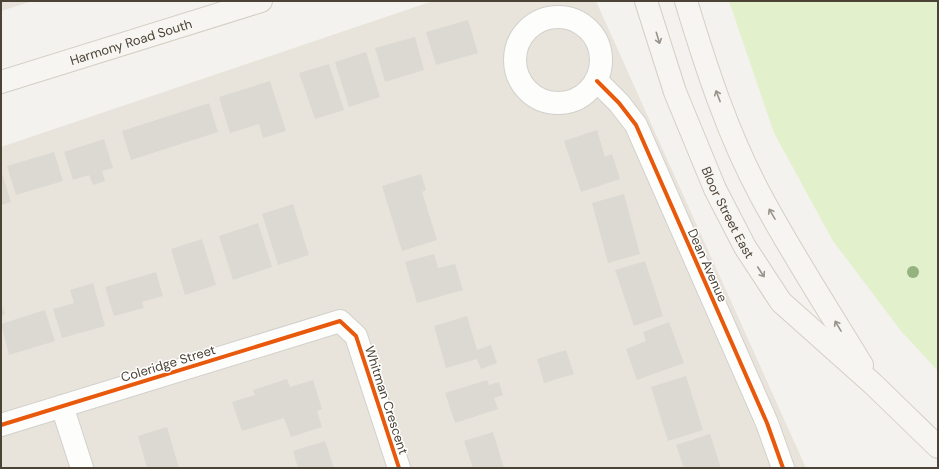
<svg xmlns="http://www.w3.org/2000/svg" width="939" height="469" font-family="'DM Sans',sans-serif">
<rect width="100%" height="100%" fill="#f4f2ee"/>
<path fill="#e8e4db" d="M 1,1 L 33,1 L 1,11 Z
M 433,1 L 596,1 L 806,468 L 1,468 L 1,147 Z"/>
<path fill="#e2f0cc" d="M 729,1 L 938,1 L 938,371 L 901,331 L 833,241 L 774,133 Z"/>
<path fill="#dcd9d3" d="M 468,20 L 478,53 L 436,65 L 426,32 Z
M 415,37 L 424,70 L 385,82 L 375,48 Z
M 366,52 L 380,97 L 349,107 L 335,62 Z
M 329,64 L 344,110 L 315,119 L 299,73 Z
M 270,81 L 286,131 L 263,138 L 259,124 L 230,133 L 219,97 Z
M 209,103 L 218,132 L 131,160 L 122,131 Z
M 597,130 L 605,157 L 612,154 L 620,179 L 581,192 L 564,141 Z
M 104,139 L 113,168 L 102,171 L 105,181 L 93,185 L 89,175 L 73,180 L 64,152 Z
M 54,152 L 63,181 L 16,195 L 7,166 Z
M 1,170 L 11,202 L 1,205 Z
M 421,174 L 426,190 L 422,192 L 437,240 L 402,251 L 382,186 Z
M 624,194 L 640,254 L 608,263 L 592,203 Z
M 293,204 L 309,255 L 278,265 L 262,214 Z
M 258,223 L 272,267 L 233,280 L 219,236 Z
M 202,239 L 216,285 L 185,295 L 171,249 Z
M 434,254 L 438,268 L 455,264 L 463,290 L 417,303 L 405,262 Z
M 645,261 L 663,316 L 634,326 L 615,270 Z
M 156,272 L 163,296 L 142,302 L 144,308 L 114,316 L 105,287 Z
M 93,283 L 105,326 L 62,338 L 53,309 L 74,303 L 70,290 Z
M 1,303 L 5,314 L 1,316 Z
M 45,310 L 55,341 L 9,355 L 1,324 Z
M 467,316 L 477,350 L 491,345 L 497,363 L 481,369 L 477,359 L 446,368 L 434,326 Z
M 669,322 L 684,363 L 637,380 L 626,349 L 646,341 L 643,332 Z
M 566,350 L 574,374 L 544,383 L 537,359 Z
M 686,376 L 703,430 L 668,441 L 651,387 Z
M 287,379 L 290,387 L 313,380 L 322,409 L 317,411 L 322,427 L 291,437 L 284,418 L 242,431 L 232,402 L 255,395 L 253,390 Z
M 487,380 L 489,385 L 499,382 L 503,395 L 494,398 L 498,409 L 455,423 L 445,393 Z
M 167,427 L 179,468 L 147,468 L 138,436 Z
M 493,432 L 504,468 L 473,468 L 464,441 Z
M 710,434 L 721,468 L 684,468 L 676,445 Z
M 325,441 L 334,468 L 298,468 L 293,451 Z"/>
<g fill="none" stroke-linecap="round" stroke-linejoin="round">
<defs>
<path id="minor" d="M515 60a43 43 0 1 1 86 0a43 43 0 1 1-86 0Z
M 597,81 L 619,103 L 636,125 L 767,423 L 783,468
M 62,406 L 82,468
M 1,425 L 340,321 L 356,336 L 399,468"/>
<g id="secondary">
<path id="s1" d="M 646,1 L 675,92 L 715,189 L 745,247 L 781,302 L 873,384 L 938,447"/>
<path d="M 686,1 C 706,67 728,135 761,196 C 792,254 828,309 862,365"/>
<path id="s2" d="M 1,82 L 261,1"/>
</g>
</defs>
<use href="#minor" stroke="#d2d0cb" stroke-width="24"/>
<use href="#secondary" stroke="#d4cfc4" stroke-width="24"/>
<use href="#minor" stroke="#fdfdfc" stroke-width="22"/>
<use href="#secondary" stroke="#f7f5f1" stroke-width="22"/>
<defs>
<path id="cycleway" d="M 597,81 L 619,103 L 636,125 L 767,423 L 783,468
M 1,425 L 340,321 L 356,336 L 399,468"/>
</defs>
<use href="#cycleway" stroke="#fff" stroke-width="6"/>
<use href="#cycleway" stroke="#e8590c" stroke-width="4"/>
</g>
<circle fill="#95b37e" cx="913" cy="272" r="6"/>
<defs><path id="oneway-shaft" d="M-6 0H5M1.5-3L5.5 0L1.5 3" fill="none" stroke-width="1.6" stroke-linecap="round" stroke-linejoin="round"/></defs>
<g stroke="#99938b">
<use href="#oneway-shaft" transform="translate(658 38) rotate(73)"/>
<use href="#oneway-shaft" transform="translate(718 96) rotate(-111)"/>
<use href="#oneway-shaft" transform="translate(772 214) rotate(-120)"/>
<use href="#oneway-shaft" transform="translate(761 272) rotate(57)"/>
<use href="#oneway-shaft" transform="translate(838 326) rotate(-121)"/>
</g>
<g text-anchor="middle" stroke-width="3" stroke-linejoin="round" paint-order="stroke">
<g font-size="13" fill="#4c4337" stroke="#fff">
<text dy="5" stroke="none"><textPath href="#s2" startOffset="136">Harmony Road South</textPath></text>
<text dy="5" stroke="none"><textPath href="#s1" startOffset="227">Bloor Street East</textPath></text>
<text transform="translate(708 265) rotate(66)" y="5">Dean Avenue</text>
<text transform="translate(168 363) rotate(-17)" y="5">Coleridge Street</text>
<text transform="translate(387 400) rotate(72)" y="5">Whitman Crescent</text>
</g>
</g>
<rect width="939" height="469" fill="none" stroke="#4c4337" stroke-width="4"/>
</svg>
